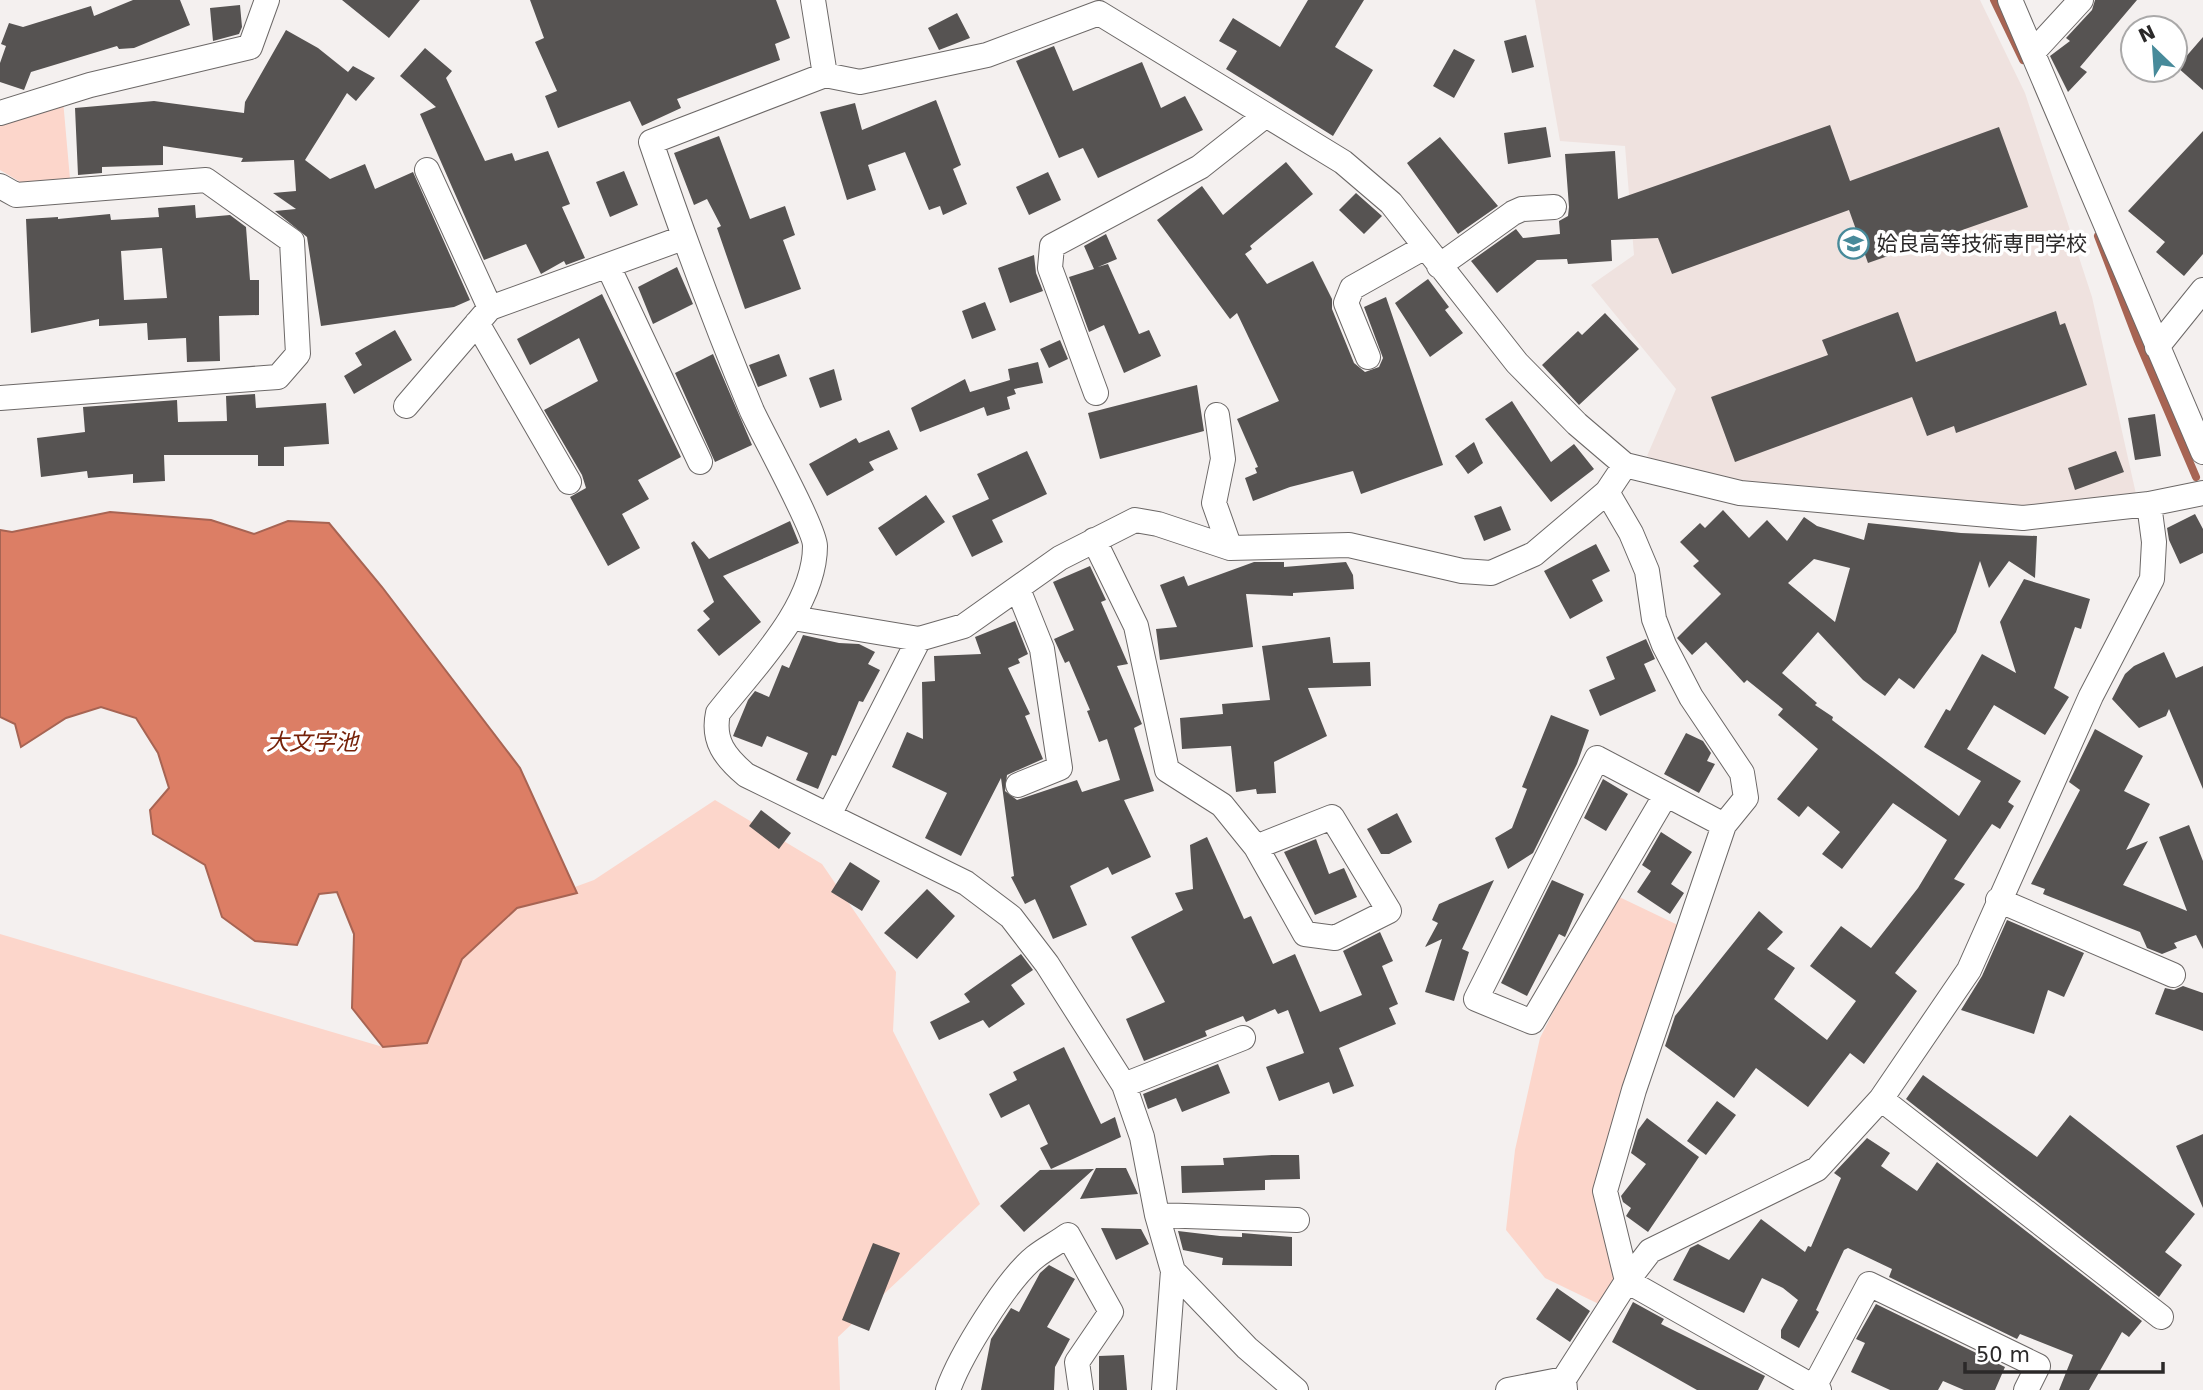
<svg xmlns="http://www.w3.org/2000/svg" width="2203" height="1390" font-family="'DejaVu Sans','Noto Sans JP',sans-serif">
<rect width="100%" height="100%" fill="#f4f0ef"/>
<path fill="#efe2df" d="M 1535,0 L 1980,0 L 2025,93 L 2092,297 L 2136,494 L 2023,506 L 1836,494 L 1688,474 L 1647,456 L 1676,389 L 1591,285 L 1634,255 L 1625,146 L 1560,141 Z"/>
<path fill="#fcd6cb" d="M 63,100 L 70,179 L 22,183 L 0,170 L 0,121 Z
M 715,800 L 822,864 L 896,972 L 893,1031 L 980,1204 L 838,1337 L 840,1390 L 0,1390 L 0,934 L 383,1047 L 426,1043 L 462,959 L 517,908 L 594,880 Z
M 1613,894 L 1682,927 L 1602,1188 L 1618,1284 L 1603,1306 L 1545,1278 L 1506,1230 L 1515,1150 L 1540,1038 Z"/>
<path fill="#dc7e65" stroke="#a76453" stroke-width="2" d="M 110,512 L 211,520 L 254,534 L 288,521 L 329,523 L 382,587 L 520,768 L 577,893 L 517,908 L 462,959 L 427,1043 L 383,1047 L 352,1008 L 354,934 L 337,892 L 319,894 L 297,945 L 255,941 L 222,917 L 205,865 L 153,834 L 150,810 L 169,788 L 158,753 L 136,718 L 101,707 L 66,718 L 21,747 L 15,724 L 0,717 L 0,530 L 12,532 Z"/>
<g fill="none" stroke-linecap="round" stroke-linejoin="round">
<path stroke="#a76453" stroke-width="8" d="M 1994,0 L 2023,60
M 2098,236 L 2138,341 L 2196,477"/>
</g>
<path fill="#565352" fill-rule="evenodd" d="M 133,0 L 180,0 L 190,25 L 134,48 L 119,49 L 117,46 L 31,72 L 24,90 L 0,82 L 0,63 L 6,46 L 1,44 L 9,23 L 23,27 L 91,6 L 94,16 Z
M 342,0 L 420,0 L 389,38 Z
M 530,0 L 776,0 L 790,38 L 775,44 L 780,60 L 677,99 L 681,108 L 642,126 L 630,101 L 558,128 L 545,96 L 557,91 L 535,42 L 544,38 Z
M 1308,0 L 1364,0 L 1335,47 L 1373,70 L 1333,136 L 1226,69 L 1237,51 L 1219,41 L 1233,18 L 1280,47 Z
M 2095,0 L 2137,0 L 2080,67 L 2087,72 L 2068,92 L 2050,56 L 2070,41 L 2066,38 L 2092,10 Z
M 240,5 L 242,27 L 239,34 L 213,41 L 210,8 Z
M 957,13 L 970,38 L 939,50 L 928,28 Z
M 286,30 L 318,48 L 348,72 L 353,66 L 375,78 L 356,101 L 347,93 L 305,160 L 330,179 L 365,164 L 375,189 L 413,172 L 470,300 L 454,307 L 321,326 L 307,237 L 275,211 L 296,209 L 273,193 L 296,191 L 294,160 L 241,162 L 243,158 L 163,146 L 163,165 L 102,167 L 102,173 L 78,175 L 75,108 L 154,101 L 244,113 L 245,102 Z
M 1526,35 L 1534,67 L 1512,73 L 1504,41 Z
M 2203,37 L 2203,90 L 2177,67 Z
M 1054,46 L 1073,91 L 1142,62 L 1161,108 L 1185,96 L 1203,130 L 1098,178 L 1083,148 L 1059,158 L 1016,61 Z
M 425,48 L 452,71 L 446,78 L 485,161 L 512,153 L 515,161 L 548,151 L 570,204 L 562,207 L 585,258 L 566,265 L 564,261 L 541,274 L 526,244 L 484,260 L 420,114 L 436,107 L 400,76 Z
M 1454,49 L 1475,60 L 1454,98 L 1433,86 Z
M 936,100 L 961,165 L 953,169 L 967,204 L 943,215 L 940,206 L 929,210 L 905,152 L 868,165 L 876,190 L 847,200 L 820,112 L 855,103 L 862,130 Z
M 1830,125 L 1850,181 L 1999,127 L 2028,207 L 1868,263 L 1849,210 L 1672,274 L 1658,238 L 1611,240 L 1612,261 L 1568,264 L 1567,259 L 1537,260 L 1497,293 L 1471,261 L 1516,229 L 1523,238 L 1560,234 L 1559,221 L 1568,216 L 1569,207 L 1565,154 L 1615,151 L 1618,199 Z
M 1546,127 L 1551,157 L 1508,164 L 1504,133 Z
M 2203,131 L 2203,254 L 2184,276 L 2156,252 L 2165,242 L 2128,211 Z
M 719,136 L 750,219 L 785,206 L 795,235 L 783,240 L 801,289 L 745,309 L 717,228 L 721,226 L 707,199 L 694,205 L 674,153 Z
M 1440,137 L 1498,206 L 1458,234 L 1407,163 Z
M 1286,162 L 1313,194 L 1250,246 L 1252,249 L 1245,254 L 1267,284 L 1313,261 L 1332,299 L 1332,309 L 1354,363 L 1365,372 L 1379,367 L 1383,358 L 1364,307 L 1386,297 L 1443,465 L 1361,494 L 1353,471 L 1290,487 L 1253,501 L 1245,478 L 1257,473 L 1255,468 L 1258,467 L 1237,419 L 1279,401 L 1237,313 L 1230,319 L 1157,220 L 1202,186 L 1223,215 Z
M 624,171 L 638,205 L 610,217 L 596,182 Z
M 1048,172 L 1061,200 L 1029,215 L 1016,187 Z
M 1356,193 L 1382,216 L 1364,234 L 1339,210 Z
M 195,205 L 196,218 L 230,215 L 246,227 L 250,280 L 259,280 L 259,315 L 219,316 L 220,361 L 187,362 L 186,338 L 148,340 L 147,323 L 99,326 L 99,319 L 31,333 L 26,219 L 58,217 L 58,219 L 110,214 L 111,220 L 159,217 L 158,208 ZM 162,248 L 167,298 L 124,300 L 121,251 Z
M 1106,234 L 1117,259 L 1098,267 L 1108,264 L 1139,334 L 1149,330 L 1161,356 L 1124,373 L 1104,325 L 1089,332 L 1069,277 L 1094,269 L 1084,246 Z
M 1034,255 L 1036,273 L 1043,291 L 1010,303 L 998,268 Z
M 677,267 L 693,304 L 653,324 L 638,287 Z
M 1428,279 L 1449,307 L 1445,310 L 1463,333 L 1430,357 L 1395,303 Z
M 602,294 L 681,457 L 638,480 L 649,499 L 622,514 L 640,548 L 608,566 L 570,497 L 586,488 L 582,475 L 544,410 L 598,381 L 579,338 L 530,365 L 517,339 Z
M 985,302 L 996,330 L 972,339 L 962,311 Z
M 2056,311 L 2060,325 L 2065,323 L 2087,385 L 1956,433 L 1954,426 L 1927,436 L 1912,397 L 1735,462 L 1711,397 L 1828,355 L 1822,340 L 1898,312 L 1916,362 Z
M 1605,313 L 1639,349 L 1579,405 L 1542,365 L 1578,331 L 1582,335 Z
M 395,330 L 412,360 L 354,394 L 344,376 L 362,365 L 355,353 Z
M 1060,340 L 1068,359 L 1049,368 L 1040,349 Z
M 713,354 L 752,445 L 715,462 L 675,373 Z
M 779,354 L 787,376 L 758,387 L 749,365 Z
M 1038,362 L 1043,383 L 1014,389 L 1016,394 L 1007,397 L 1010,409 L 987,416 L 984,407 L 920,432 L 911,408 L 965,379 L 970,392 L 1010,380 L 1008,369 Z
M 834,369 L 842,400 L 820,408 L 809,378 Z
M 1197,385 L 1204,431 L 1100,459 L 1088,413 Z
M 255,394 L 256,408 L 326,403 L 329,444 L 284,447 L 284,466 L 258,466 L 258,455 L 164,455 L 165,481 L 133,483 L 133,474 L 88,478 L 87,471 L 41,477 L 37,438 L 85,432 L 83,407 L 177,400 L 178,422 L 227,421 L 226,396 Z
M 1512,401 L 1551,462 L 1574,444 L 1594,469 L 1551,502 L 1485,419 Z
M 2155,414 L 2161,456 L 2135,460 L 2128,418 Z
M 889,430 L 898,449 L 869,462 L 874,470 L 827,496 L 809,464 L 856,438 L 859,443 Z
M 1474,442 L 1483,463 L 1468,474 L 1455,456 Z
M 1027,451 L 1047,494 L 992,520 L 1003,542 L 972,557 L 952,516 L 989,499 L 977,474 Z
M 2116,451 L 2124,472 L 2075,490 L 2068,468 Z
M 926,495 L 945,522 L 896,556 L 878,528 Z
M 1501,506 L 1511,530 L 1484,541 L 1474,516 Z
M 1723,510 L 1749,538 L 1767,520 L 1787,541 L 1804,517 L 1817,526 L 1864,540 L 1868,523 L 1961,533 L 2037,536 L 2035,578 L 2009,561 L 1989,588 L 1980,561 L 1956,632 L 1914,689 L 1899,678 L 1885,696 L 1863,680 L 1818,632 L 1782,673 L 1817,703 L 1815,705 L 1833,717 L 1832,720 L 1959,816 L 1981,781 L 1924,747 L 1946,709 L 1950,711 L 1982,654 L 2016,673 L 2000,622 L 2024,579 L 2090,599 L 2081,629 L 2075,627 L 2054,688 L 2069,697 L 2045,735 L 1994,705 L 1967,749 L 2021,781 L 2008,802 L 2014,806 L 2000,829 L 1992,824 L 1954,879 L 1965,884 L 1895,973 L 1917,991 L 1864,1064 L 1850,1053 L 1808,1107 L 1756,1068 L 1734,1098 L 1665,1046 L 1675,1016 L 1759,911 L 1783,932 L 1767,949 L 1795,968 L 1774,999 L 1827,1040 L 1856,1001 L 1810,966 L 1841,926 L 1871,948 L 1918,888 L 1947,840 L 1893,803 L 1842,869 L 1822,854 L 1840,832 L 1808,806 L 1799,817 L 1777,799 L 1818,749 L 1778,715 L 1783,709 L 1747,680 L 1744,683 L 1706,642 L 1692,655 L 1677,638 L 1721,594 L 1693,566 L 1699,561 L 1680,542 L 1700,523 L 1705,528 ZM 1814,559 L 1850,568 L 1835,622 L 1788,583 Z
M 2195,514 L 2203,529 L 2203,553 L 2180,564 L 2169,540 L 2167,528 Z
M 790,521 L 799,543 L 723,576 L 761,622 L 719,656 L 697,630 L 710,619 L 703,611 L 714,602 L 691,543 L 694,541 L 709,559 Z
M 1596,544 L 1610,571 L 1592,580 L 1603,601 L 1570,619 L 1544,571 Z
M 1254,562 L 1284,562 L 1284,567 L 1346,562 L 1353,575 L 1354,589 L 1293,593 L 1293,596 L 1246,594 L 1253,647 L 1160,660 L 1156,629 L 1177,627 L 1160,585 L 1184,576 L 1188,586 Z
M 1090,566 L 1106,600 L 1101,602 L 1128,664 L 1117,666 L 1142,724 L 1134,728 L 1154,791 L 1124,800 L 1151,857 L 1112,875 L 1108,867 L 1070,886 L 1087,925 L 1053,939 L 1035,899 L 1025,904 L 1011,877 L 1014,876 L 1001,778 L 961,856 L 925,838 L 947,793 L 892,767 L 907,732 L 923,739 L 922,682 L 935,681 L 934,656 L 981,654 L 975,637 L 1015,621 L 1028,654 L 1018,659 L 1020,663 L 1008,668 L 1030,714 L 1025,716 L 1043,759 L 1007,775 L 1005,791 L 1017,800 L 1077,780 L 1082,792 L 1120,780 L 1107,739 L 1099,742 L 1087,711 L 1090,710 L 1069,661 L 1065,663 L 1054,639 L 1074,630 L 1053,582 Z
M 803,635 L 839,643 L 859,644 L 875,652 L 868,664 L 880,670 L 863,702 L 859,701 L 836,756 L 832,755 L 818,789 L 796,780 L 808,753 L 767,736 L 762,747 L 733,736 L 748,700 L 755,691 L 769,697 L 782,665 L 789,668 Z
M 1330,637 L 1333,663 L 1370,662 L 1371,686 L 1308,688 L 1327,736 L 1274,762 L 1276,793 L 1257,794 L 1256,789 L 1236,792 L 1231,746 L 1182,749 L 1180,718 L 1223,714 L 1222,704 L 1270,700 L 1262,646 Z
M 1646,639 L 1655,659 L 1644,664 L 1656,691 L 1600,716 L 1589,690 L 1615,679 L 1606,657 Z
M 2164,652 L 2176,678 L 2203,666 L 2203,789 L 2169,709 L 2166,716 L 2139,728 L 2112,699 L 2125,674 L 2134,666 Z
M 1551,715 L 1589,730 L 1577,764 L 1533,853 L 1508,869 L 1495,838 L 1512,828 L 1527,789 L 1522,787 Z
M 2095,729 L 2143,756 L 2124,791 L 2150,804 L 2126,850 L 2148,841 L 2123,885 L 2187,911 L 2159,837 L 2189,825 L 2203,861 L 2203,949 L 2196,935 L 2174,943 L 2177,948 L 2162,954 L 2147,948 L 2140,932 L 2043,894 L 2045,889 L 2031,884 L 2080,790 L 2069,782 Z
M 1686,733 L 1703,741 L 1711,753 L 1707,761 L 1715,764 L 1699,793 L 1664,774 Z
M 1603,779 L 1628,794 L 1606,831 L 1584,818 Z
M 761,810 L 791,833 L 779,849 L 749,826 Z
M 1397,813 L 1412,842 L 1389,854 L 1381,854 L 1367,829 Z
M 1661,832 L 1692,852 L 1671,884 L 1684,893 L 1670,914 L 1637,892 L 1651,871 L 1642,865 Z
M 1207,837 L 1244,919 L 1251,916 L 1273,964 L 1295,954 L 1320,1012 L 1362,995 L 1343,951 L 1380,932 L 1393,961 L 1382,966 L 1398,1004 L 1389,1008 L 1396,1024 L 1339,1048 L 1354,1086 L 1333,1094 L 1329,1082 L 1279,1101 L 1266,1067 L 1304,1053 L 1288,1010 L 1278,1014 L 1275,1009 L 1246,1022 L 1243,1016 L 1205,1031 L 1207,1036 L 1144,1061 L 1126,1019 L 1165,1002 L 1131,937 L 1183,910 L 1175,893 L 1193,889 L 1190,845 Z
M 1316,839 L 1329,874 L 1344,868 L 1357,897 L 1315,915 L 1284,852 Z
M 850,862 L 880,881 L 862,911 L 831,892 Z
M 1494,880 L 1462,949 L 1469,952 L 1454,1001 L 1425,992 L 1442,939 L 1425,947 L 1438,923 L 1432,920 L 1439,904 Z
M 1552,880 L 1584,894 L 1565,937 L 1559,934 L 1527,996 L 1501,983 Z
M 927,889 L 955,916 L 917,959 L 884,933 Z
M 2007,920 L 2084,953 L 2064,997 L 2048,990 L 2034,1034 L 1961,1010 L 1982,976 Z
M 1021,954 L 1033,970 L 1011,985 L 1025,1004 L 989,1028 L 983,1020 L 939,1040 L 930,1022 L 970,1002 L 964,994 Z
M 2183,986 L 2203,993 L 2203,1031 L 2155,1014 L 2165,988 L 2174,990 Z
M 1064,1047 L 1101,1124 L 1115,1117 L 1121,1137 L 1051,1169 L 1040,1148 L 1048,1144 L 1029,1104 L 1001,1118 L 989,1094 L 1017,1080 L 1013,1072 Z
M 1218,1064 L 1230,1093 L 1182,1112 L 1176,1098 L 1148,1109 L 1143,1094 Z
M 1923,1075 L 2037,1157 L 2070,1115 L 2195,1214 L 2165,1252 L 2182,1265 L 2159,1297 L 1906,1099 Z
M 1717,1101 L 1736,1115 L 1706,1155 L 1687,1141 Z
M 1647,1118 L 1699,1157 L 1648,1232 L 1626,1216 L 1631,1208 L 1623,1202 L 1621,1196 L 1646,1164 L 1631,1153 L 1638,1130 Z
M 2203,1134 L 2203,1208 L 2176,1146 Z
M 1867,1138 L 1890,1153 L 1881,1166 L 1917,1191 L 1937,1162 L 2142,1321 L 2129,1337 L 2122,1332 L 2089,1390 L 2059,1390 L 2073,1355 L 2020,1334 L 2017,1339 L 1889,1277 L 1892,1269 L 1848,1248 L 1844,1250 L 1816,1310 L 1819,1312 L 1799,1348 L 1781,1338 L 1781,1330 L 1798,1300 L 1783,1288 L 1762,1278 L 1744,1313 L 1673,1280 L 1690,1248 L 1698,1244 L 1729,1260 L 1761,1219 L 1805,1252 L 1808,1246 L 1811,1247 L 1841,1178 L 1834,1173 Z
M 1272,1155 L 1299,1155 L 1300,1179 L 1265,1180 L 1265,1190 L 1182,1193 L 1181,1166 L 1224,1165 L 1223,1158 Z
M 1096,1168 L 1126,1168 L 1138,1194 L 1080,1199 Z
M 1094,1169 L 1024,1232 L 1000,1206 L 1040,1170 Z
M 1101,1228 L 1141,1229 L 1149,1244 L 1116,1260 Z
M 1178,1231 L 1220,1236 L 1242,1237 L 1242,1233 L 1292,1237 L 1292,1266 L 1222,1265 L 1223,1258 L 1183,1250 Z
M 873,1243 L 900,1253 L 869,1331 L 842,1320 Z
M 1049,1265 L 1075,1279 L 1047,1327 L 1070,1339 L 1055,1367 L 1054,1390 L 981,1390 L 991,1339 L 1011,1308 L 1019,1312 L 1040,1273 Z
M 1557,1288 L 1590,1311 L 1570,1342 L 1536,1319 Z
M 1633,1302 L 1664,1319 L 1661,1324 L 1765,1376 L 1758,1390 L 1697,1390 L 1612,1342 Z
M 1876,1304 L 2005,1367 L 1995,1390 L 1964,1390 L 1943,1381 L 1938,1390 L 1890,1390 L 1851,1372 L 1865,1343 L 1856,1339 Z
M 1124,1355 L 1127,1390 L 1099,1390 L 1099,1356 Z"/>
<g fill="none" stroke-linecap="round" stroke-linejoin="round">
<defs>
<path id="minor" d="M 813,0 L 825,75
M 2010,0 L 2203,452
M 2033,52 L 2081,0
M 0,113 L 90,85 L 250,47 L 267,0
M 427,170 L 490,308
M 0,186 L 16,195 L 206,180 L 292,241 L 298,354 L 278,377 L 0,398
M 608,266 L 700,462
M 1439,266 L 1513,213 L 1522,209 L 1554,207
M 477,323 L 569,482
M 2157,347 L 2203,290
M 1368,357 L 1346,303 L 1352,288 L 1425,247
M 1096,393 L 1050,268 L 1052,246 L 1200,167 L 1266,115
M 406,406 L 490,308 L 683,238
M 1217,415 L 1223,459 L 1214,503 L 1230,548
M 1625,465 L 1607,492 L 1631,533 L 1647,571 L 1654,619 L 1664,645 L 1691,697 L 1742,773 L 1746,798 L 1724,825 L 1634,1090 L 1605,1191 L 1627,1281 L 1819,1390
M 1094,540 L 1136,626 L 1167,770 L 1222,805 L 1256,847 L 1305,934 L 1335,938 L 1389,911 L 1332,817 L 1256,847
M 1018,589 L 1042,649 L 1060,768 L 1018,785
M 793,618 L 919,639 L 964,626 L 1060,558 L 1135,520 L 1158,524 L 1230,548 L 1349,545 L 1462,571 L 1491,573 L 1534,554 L 1607,492
M 1665,796 L 1532,1022 L 1476,999 L 1597,758 L 1724,825
M 829,815 L 919,639
M 1998,900 L 2173,975
M 1124,1085 L 1243,1038
M 1881,1099 L 2161,1317
M 1157,1215 L 1297,1220
M 1173,1271 L 1247,1348 L 1296,1390
M 1814,1387 L 1869,1284 L 2038,1366 L 2026,1390
M 948,1390 C 960,1356 1007,1279 1035,1257 C 1045,1249 1057,1243 1068,1235 L 1111,1312 L 1077,1362 L 1081,1390
M 1164,1390 L 1173,1271 L 1157,1215 L 1142,1137 L 1124,1085 L 1047,964 L 1011,917 L 966,883 L 746,775 C 725,757 712,741 718,713 C 754,667 815,607 815,546 C 815,529 763,435 752,411 C 715,323 682,233 651,142 L 825,75 L 860,82 L 987,55 L 1099,13 L 1343,162 L 1391,203 L 1517,363 L 1577,424 L 1625,465 L 1740,493 L 2023,518 L 2149,504 L 2203,493
M 1508,1390 L 1564,1379
M 1565,1390 L 1564,1379 L 1627,1281 L 1650,1251 L 1817,1169 L 1881,1099 L 1969,970 L 2091,696 L 2152,579 L 2154,542 L 2149,504"/>
</defs>
<use href="#minor" stroke="#6c6867" stroke-width="26"/>
<use href="#minor" stroke="#fff" stroke-width="24"/>
</g>
<defs>
<symbol id="school-ring" viewBox="-11 -11 22 22"><circle r="9.5" fill="#fff" stroke="#478a9a" stroke-width="1.5"/><path d="M0-5L7-2L0 1L-7-2ZM-4 1L0 2.5L4 1V4Q0 6-4 4Z" fill="#478a9a"/></symbol>
</defs>
<g fill-rule="evenodd">
<use href="#school-ring" x="1836" y="226" width="35" height="35"/>
</g>
<g text-anchor="middle" stroke-width="7" stroke-linejoin="round" paint-order="stroke">
<g font-size="21" fill="#2b2929" stroke="#fff" text-anchor="start">
<text x="1877" y="251">姶良高等技術専門学校</text>
</g>
<g font-size="23" font-style="italic" fill="#762209" stroke="#fff">
<text x="312" y="750">大文字池</text>
</g>
</g>
<g transform="translate(2154 49) rotate(335)"><circle r="33" fill="#ffffff" stroke="#aaa9a9" stroke-width="2"/>
<path d="M0-5L12 26L0 18L-12 26Z" fill="#478a9a"/>
<text y="-10" font-size="19" font-weight="bold" text-anchor="middle" fill="#2b2929">N</text>
</g>
<path d="M1965 1362v10h198v-10" fill="none" stroke="#2b2929" stroke-width="3.5"/>
<text x="1976" y="1362" font-size="21" fill="#2b2929" stroke="#ffffff" stroke-width="5" paint-order="stroke">50 m</text>
</svg>
